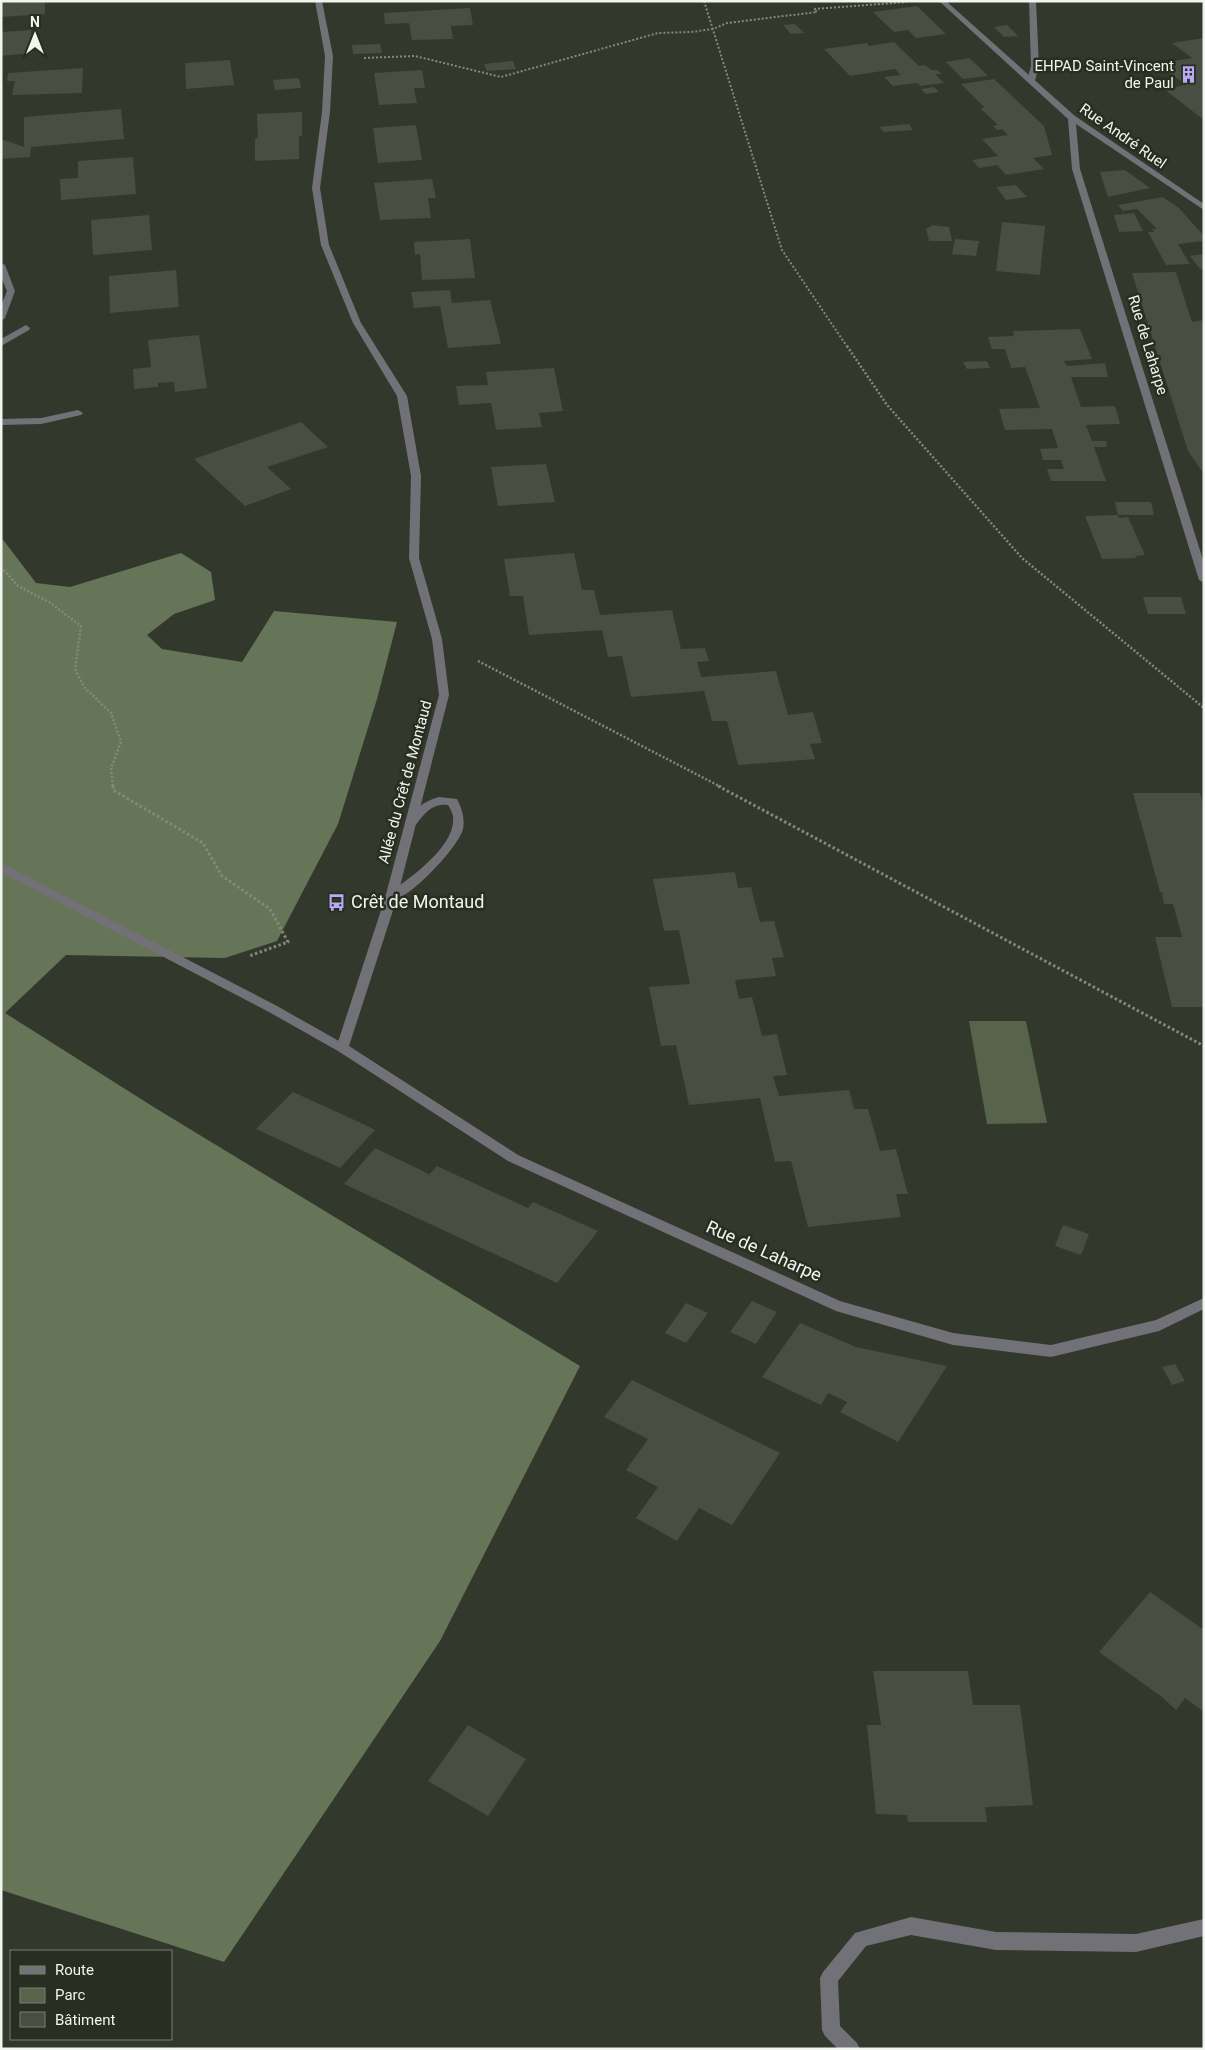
<svg xmlns="http://www.w3.org/2000/svg" width="1205" height="2050" font-family="Roboto,sans-serif">
<rect width="100%" height="100%" fill="#32382c"/>
<path fill="#57634b" d="M 969,1021 L 1026,1021 L 1047,1123 L 987,1124 Z"/>
<path fill="#667557" d="M 1,537 L 36,583 L 70,587 L 181,553 L 211,572 L 215,600 L 174,614 L 147,635 L 162,649 L 242,662 L 274,611 L 397,622 L 377,699 L 338,824 L 277,941 L 225,958 L 66,955 L 5,1013 L 152,1106 L 580,1366 L 440,1641 L 224,1962 L 1,1890 Z"/>
<path fill="#484e41" d="M 1,1 L 45,1 L 45,14 L 1,17 Z
M 917,6 L 946,34 L 916,38 L 908,30 L 894,32 L 873,12 Z
M 470,8 L 473,25 L 451,26 L 453,39 L 412,40 L 409,23 L 385,24 L 384,13 Z
M 795,24 L 804,33 L 791,34 L 783,25 Z
M 1007,25 L 1018,36 L 1004,37 L 994,27 Z
M 31,30 L 32,53 L 1,56 L 1,32 Z
M 1204,38 L 1204,120 L 1164,89 L 1186,85 L 1158,64 L 1192,58 L 1172,43 Z
M 894,42 L 919,66 L 925,65 L 931,70 L 937,70 L 942,74 L 935,74 L 944,83 L 920,86 L 917,83 L 893,86 L 884,77 L 901,75 L 895,69 L 850,76 L 824,49 L 867,43 L 869,46 Z
M 380,44 L 382,53 L 353,54 L 352,45 Z
M 969,58 L 979,67 L 988,76 L 963,79 L 946,62 Z
M 230,60 L 234,85 L 186,89 L 185,63 Z
M 513,61 L 516,69 L 487,71 L 484,64 Z
M 83,68 L 82,93 L 12,95 L 15,81 L 7,81 L 8,73 Z
M 422,70 L 425,88 L 414,88 L 417,103 L 379,105 L 374,73 Z
M 299,78 L 301,88 L 275,90 L 273,80 Z
M 994,79 L 1044,126 L 1052,155 L 1033,158 L 1044,169 L 1006,175 L 997,165 L 979,168 L 972,160 L 998,156 L 982,139 L 1008,135 L 1002,129 L 997,130 L 993,126 L 998,125 L 980,108 L 985,108 L 961,84 Z
M 934,87 L 939,92 L 926,94 L 921,89 Z
M 121,109 L 124,139 L 31,147 L 30,157 L 1,159 L 1,140 L 5,140 L 24,147 L 24,117 Z
M 302,112 L 302,136 L 299,136 L 299,159 L 255,161 L 255,139 L 258,137 L 257,114 Z
M 909,124 L 913,130 L 884,132 L 879,127 Z
M 416,125 L 422,160 L 378,163 L 373,128 Z
M 133,157 L 136,194 L 61,200 L 60,179 L 78,178 L 78,161 Z
M 1125,170 L 1150,188 L 1108,197 L 1100,172 Z
M 432,179 L 436,198 L 428,198 L 431,218 L 380,220 L 374,183 Z
M 1016,185 L 1027,197 L 1006,200 L 996,187 Z
M 1163,197 L 1179,208 L 1204,236 L 1204,241 L 1178,244 L 1190,264 L 1166,265 L 1148,232 L 1155,232 L 1152,229 L 1157,229 L 1137,209 L 1123,211 L 1118,205 Z
M 1134,213 L 1143,231 L 1119,232 L 1114,215 Z
M 149,215 L 152,250 L 93,255 L 91,220 Z
M 1002,222 L 1045,226 L 1040,275 L 996,271 Z
M 931,225 L 949,227 L 952,241 L 929,241 L 926,228 L 931,227 Z
M 470,239 L 475,278 L 422,280 L 420,254 L 415,255 L 414,242 Z
M 955,239 L 979,241 L 976,256 L 952,254 Z
M 1204,254 L 1204,269 L 1200,269 L 1190,256 Z
M 176,270 L 179,307 L 110,313 L 109,276 Z
M 1176,272 L 1192,322 L 1204,320 L 1204,474 L 1188,451 L 1132,273 Z
M 450,290 L 452,303 L 490,300 L 501,344 L 448,348 L 440,306 L 414,308 L 411,292 Z
M 1080,329 L 1092,359 L 1064,361 L 1067,366 L 1105,363 L 1108,377 L 1071,377 L 1081,407 L 1115,406 L 1120,424 L 1086,425 L 1092,441 L 1106,441 L 1107,447 L 1094,447 L 1106,481 L 1051,481 L 1047,469 L 1064,469 L 1061,460 L 1043,460 L 1040,449 L 1058,448 L 1052,429 L 1005,430 L 999,409 L 1040,408 L 1025,367 L 1011,368 L 1005,349 L 992,349 L 988,337 L 1014,336 L 1013,331 Z
M 199,335 L 207,388 L 175,392 L 174,382 L 158,383 L 158,387 L 134,389 L 133,369 L 151,367 L 148,340 Z
M 987,361 L 990,368 L 967,369 L 963,362 Z
M 554,368 L 563,411 L 539,413 L 542,427 L 496,430 L 491,403 L 459,405 L 456,386 L 488,385 L 486,372 Z
M 301,422 L 328,447 L 267,467 L 291,489 L 245,506 L 194,459 Z
M 546,464 L 555,502 L 498,506 L 491,467 Z
M 1115,502 L 1151,502 L 1154,515 L 1118,515 Z
M 1118,515 L 1119,518 L 1128,517 L 1145,555 L 1135,556 L 1136,558 L 1102,559 L 1085,516 Z
M 574,553 L 582,590 L 594,590 L 600,615 L 672,610 L 681,649 L 705,648 L 709,661 L 697,662 L 701,677 L 776,671 L 788,715 L 813,712 L 822,743 L 810,744 L 815,759 L 738,765 L 727,721 L 712,721 L 704,691 L 631,697 L 622,656 L 608,657 L 602,630 L 529,635 L 523,596 L 510,596 L 504,559 Z
M 1143,597 L 1181,597 L 1186,614 L 1148,614 Z
M 1133,793 L 1200,793 L 1204,806 L 1204,1007 L 1172,1007 L 1155,937 L 1182,937 L 1173,904 L 1164,904 L 1162,892 L 1160,892 Z
M 735,872 L 738,888 L 751,887 L 760,922 L 774,921 L 784,957 L 772,958 L 776,976 L 735,980 L 739,999 L 752,997 L 762,1036 L 777,1034 L 787,1075 L 773,1076 L 779,1096 L 849,1090 L 854,1109 L 868,1109 L 880,1151 L 896,1149 L 908,1194 L 896,1194 L 901,1217 L 808,1227 L 791,1161 L 775,1162 L 760,1098 L 689,1105 L 676,1045 L 661,1046 L 649,987 L 690,984 L 679,930 L 664,931 L 653,879 Z
M 293,1092 L 359,1122 L 375,1130 L 340,1168 L 256,1129 Z
M 375,1148 L 429,1174 L 425,1179 L 437,1166 L 528,1208 L 533,1202 L 598,1231 L 557,1283 L 344,1184 Z
M 1063,1225 L 1089,1234 L 1081,1255 L 1055,1246 Z
M 752,1301 L 777,1312 L 756,1344 L 730,1332 Z
M 686,1303 L 708,1313 L 686,1343 L 665,1333 Z
M 800,1323 L 856,1347 L 947,1366 L 898,1442 L 840,1412 L 847,1402 L 828,1393 L 821,1405 L 762,1377 Z
M 1175,1364 L 1185,1381 L 1172,1385 L 1162,1367 Z
M 632,1380 L 780,1453 L 732,1525 L 699,1508 L 677,1541 L 636,1518 L 658,1487 L 626,1470 L 648,1439 L 604,1417 Z
M 1150,1592 L 1204,1630 L 1204,1712 L 1185,1698 L 1176,1710 L 1162,1697 L 1099,1652 Z
M 873,1671 L 968,1671 L 973,1705 L 1020,1705 L 1033,1805 L 985,1807 L 987,1822 L 908,1822 L 907,1815 L 876,1814 L 867,1725 L 881,1725 Z
M 468,1725 L 526,1759 L 488,1816 L 428,1781 Z"/>
<g fill="none" stroke-linecap="round" stroke-linejoin="round">
<path stroke="#84897f" stroke-width="2" stroke-dasharray="2 2" stroke-linecap="butt" d="M 704,1 L 782,250 L 848,348
M 364,58 L 415,56 L 501,77 L 658,33 L 691,32 L 713,29 L 727,23 L 817,12 L 814,9 L 907,2"/>
<path stroke="#84897f" stroke-width="2.5" stroke-dasharray="2 2" stroke-linecap="butt" d="M 847,346 L 887,405 L 1022,558 L 1204,708
M 1,567 L 18,586 L 49,602 L 81,626 L 75,669 L 84,687 L 111,713 L 121,742 L 111,768 L 113,787
M 478,661 L 721,787"/>
<path stroke="#84897f" stroke-width="3" stroke-dasharray="2.5 2.5" stroke-linecap="butt" d="M 113,786 L 113,790 L 203,843 L 222,876 L 270,909 L 288,942 L 249,956
M 718,786 L 1204,1046"/>
<path fill="#727177" fill-rule="evenodd" d="M 1029,1 L 1036,1 L 1039,66 L 1035,81 L 1031,83 L 1027,81 L 1031,66 Z
M 26,325 L 30,328 L 29,330 L 1,346 L 1,339 Z
M 78,410 L 83,413 L 81,415 L 41,424 L 1,425 L 1,419 L 41,418 Z
M 439,797 L 457,799 C 462,809 465,818 463,829 C 459,847 404,906 387,901 L 385,898 L 387,895 C 408,879 457,847 453,816 C 452,812 450,808 448,805 C 432,803 424,814 415,826 L 411,827 L 405,823 C 414,810 423,801 439,797 Z
M 1,863 L 277,1006 L 346,1045 L 348,1048 L 346,1051 L 338,1051 L 269,1012 L 1,872 Z"/>
<path fill="#727177" fill-rule="evenodd" d="M 315,1 L 322,1 L 333,56 L 330,112 L 320,188 L 329,245 L 361,323 L 407,396 L 421,476 L 419,558 L 442,639 L 449,695 L 397,898 L 349,1046 L 518,1155 L 840,1301 L 953,1333 L 1051,1345 L 1156,1320 L 1204,1298 L 1204,1309 L 1159,1331 L 1051,1357 L 953,1345 L 836,1311 L 508,1161 L 338,1051 L 336,1048 L 385,898 L 439,695 L 432,639 L 409,558 L 411,476 L 397,396 L 353,323 L 321,245 L 312,188 L 322,112 L 325,56 Z
M 939,1 L 946,1 L 1075,116 L 1204,204 L 1204,210 L 1076,124 L 1080,169 L 1204,563 L 1204,583 L 1199,580 L 1072,169 L 1068,119 Z
M 1,263 L 5,265 L 15,291 L 5,318 L 1,321 L 1,306 L 7,291 L 1,277 Z
M 911,1917 L 996,1932 L 1136,1934 L 1204,1919 L 1204,1936 L 1136,1952 L 996,1950 L 911,1935 L 866,1946 L 838,1981 L 840,2026 L 857,2043 L 860,2049 L 838,2049 L 825,2036 L 822,2030 L 820,1978 L 823,1972 L 855,1933 Z"/>
</g>
<defs>
<symbol id="building-bare" viewBox="-9 -9 18 18"><path d="M-4-6H4V6H1V3H-1V6H-4ZM-2.5-4.3h1.7v1.8h-1.7ZM.8-4.3h1.7v1.8H.8ZM-2.5-1h1.7V.8h-1.7ZM.8-1h1.7V.8H.8Z" fill="#baaaf6" stroke="#282e22" stroke-width="2.5" paint-order="stroke"/></symbol>
<symbol id="bus-bare" viewBox="-9 -9 18 18"><path d="M-5-6H5V4H4V6H2V4H-2V6H-4V4H-5ZM-3.5-4V0h7V-4ZM-3.5 1.2v1.5H-2V1.2ZM2 1.2v1.5H3.5V1.2Z" fill="#baaaf6" stroke="#282e22" stroke-width="2.5" paint-order="stroke"/></symbol>
</defs>
<g fill-rule="evenodd">
<use href="#building-bare" x="1176" y="62" width="25" height="25"/>
<use href="#bus-bare" x="324" y="890" width="25" height="25"/>
</g>
<g text-anchor="middle" stroke-width="5" stroke-linejoin="round" paint-order="stroke">
<g font-size="15" fill="#f1f5ed" stroke="#282e22" text-anchor="end">
<text x="1174" y="71">EHPAD Saint-Vincent<tspan x="1174" dy="17">de Paul</tspan></text>
</g>
<g font-size="15" fill="#f1f5ed" stroke="#282e22">
<text transform="translate(1123 136) rotate(35)" y="5">Rue André Ruel</text>
<text transform="translate(1148 345) rotate(73)" y="5">Rue de Laharpe</text>
<text transform="translate(405 782) rotate(-75)" y="5">Allée du Crêt de Montaud</text>
</g>
<g font-size="18" fill="#f1f5ed" stroke="#282e22" text-anchor="start">
<text x="351" y="908">Crêt de Montaud</text>
</g>
<g font-size="18" fill="#f1f5ed" stroke="#282e22">
<text transform="translate(764 1251) rotate(24)" y="6">Rue de Laharpe</text>
</g>
</g>
<rect width="1205" height="2050" fill="none" stroke="#f1f5ed" stroke-width="5"/>
<rect x="10" y="1950" width="162" height="90" fill="#282e22" stroke="#787e73"/>
<rect x="20" y="1966" width="25" height="8" fill="#727177" stroke="#787e73"/>
<text x="55" y="1975" font-size="15" fill="#f1f5ed">Route</text>
<rect x="20" y="1988" width="25" height="15" fill="#57634b" stroke="#787e73"/>
<text x="55" y="2000" font-size="15" fill="#f1f5ed">Parc</text>
<rect x="20" y="2012" width="25" height="15" fill="#484e41" stroke="#787e73"/>
<text x="55" y="2025" font-size="15" fill="#f1f5ed">Bâtiment</text>
<g transform="translate(35 35)" stroke="#282e22" stroke-width="4" paint-order="stroke">
<path d="M0-4L9 19L0 12L-9 19Z" fill="#f1f5ed"/>
<text y="-8" font-size="14" font-weight="bold" text-anchor="middle" fill="#f1f5ed">N</text>
</g>
</svg>
